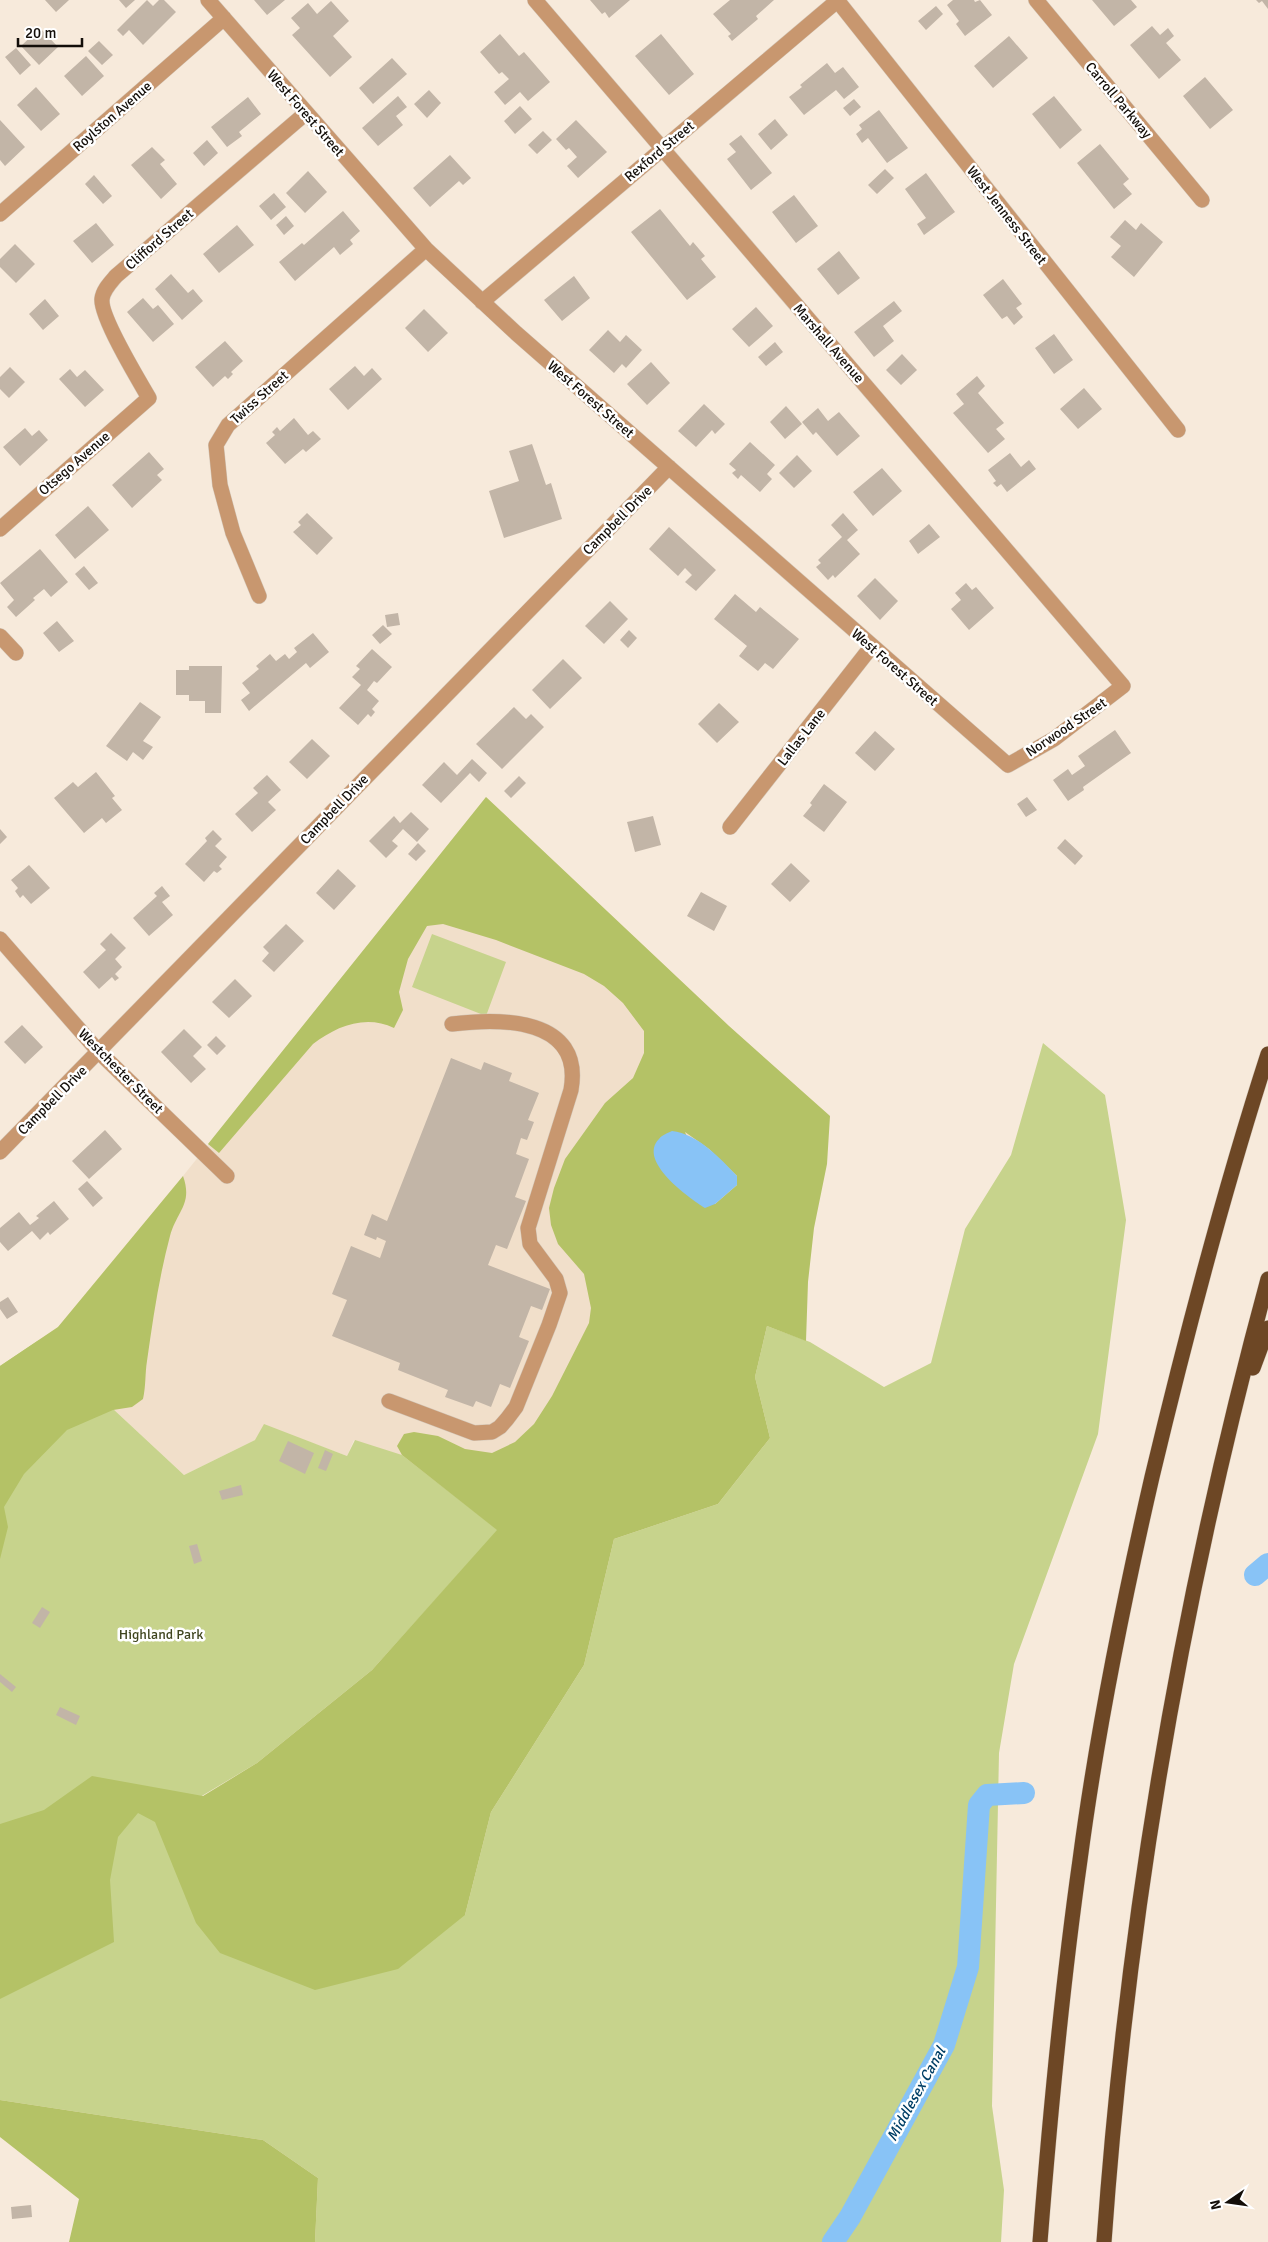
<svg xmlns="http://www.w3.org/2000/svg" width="1268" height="2242" font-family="Signika,sans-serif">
<rect width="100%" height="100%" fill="#f7eadb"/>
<path fill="#f1dfca" d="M 486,797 L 729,1026 L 830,1116 L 498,1530 L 354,1440 L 347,1456 L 315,1444 L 255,1440 L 184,1475 L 39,1340 L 58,1327 L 183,1176 Z"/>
<path fill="#c7d38c" d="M 432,934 L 506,962 L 486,1016 L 412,987 Z
M 1043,1043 L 1105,1095 L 1126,1220 L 1098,1434 L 1014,1664 L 999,1753 L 992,2106 L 1004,2190 L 1001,2242 L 315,2242 L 318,2178 L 263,2140 L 0,2100 L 0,1366 L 39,1340 L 184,1475 L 255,1440 L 264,1424 L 347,1456 L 355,1440 L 402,1455 L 498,1530 L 372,1670 L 257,1763 L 185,1806 L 465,1915 L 491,1812 L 584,1665 L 614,1539 L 718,1504 L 770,1438 L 755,1377 L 767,1326 L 810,1342 L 884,1387 L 931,1363 L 965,1229 L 1011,1155 Z"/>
<path fill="#b4c266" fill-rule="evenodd" d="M 486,797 L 729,1026 L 830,1116 L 827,1164 L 814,1228 L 808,1282 L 806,1341 L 767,1326 L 755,1377 L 770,1438 L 718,1504 L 614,1539 L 584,1665 L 491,1812 L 465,1915 L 398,1969 L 315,1990 L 220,1953 L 196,1923 L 155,1822 L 138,1813 L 118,1837 L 110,1880 L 114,1942 L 0,1999 L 0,1824 L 44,1810 L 92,1776 L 203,1796 L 257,1763 L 372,1670 L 497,1530 L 402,1455 L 397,1446 L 404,1434 L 414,1432 L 438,1436 L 465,1449 L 492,1453 L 515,1442 L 534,1424 L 552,1396 L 589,1323 L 591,1308 L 584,1274 L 558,1244 L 551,1225 L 549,1208 L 554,1188 L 565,1159 L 605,1103 L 633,1078 L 644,1053 L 644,1031 L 623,1003 L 604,986 L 584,974 L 496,940 L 443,924 L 427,926 L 408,959 L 399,992 L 403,1010 L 394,1028 C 366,1014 336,1026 313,1044 L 219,1153 L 208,1144 ZM 685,1132 L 709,1149 L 737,1176 L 737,1185 L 715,1204 Z
M 183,1176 C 193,1204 177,1211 170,1236 C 159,1277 153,1319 147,1361 C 145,1373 146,1386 143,1399 L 132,1407 L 113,1410 L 67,1430 L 24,1474 L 4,1507 L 8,1527 L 0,1559 L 0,1366 L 58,1327 Z
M 0,2100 L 263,2140 L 318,2178 L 315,2242 L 69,2242 L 79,2199 L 0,2137 Z"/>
<path fill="#88c3f6" d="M 672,1131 C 698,1134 720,1158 737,1176 L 737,1185 L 715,1204 L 705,1208 C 689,1198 637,1161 659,1139 C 662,1135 668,1133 672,1131 Z"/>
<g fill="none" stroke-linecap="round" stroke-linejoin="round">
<path stroke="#88c3f6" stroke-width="22" d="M 1255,1575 L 1268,1564
M 833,2242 L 850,2217 L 944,2045 L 968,1967 L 979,1805 L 987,1795 L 1024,1793"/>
</g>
<path fill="#c2b5a7" d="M 45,0 L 69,0 L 56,12 Z
M 119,0 L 135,0 L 126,8 Z
M 147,0 L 153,6 L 159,0 L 164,0 L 176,12 L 143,45 L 129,30 L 123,36 L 117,30 Z
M 254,0 L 285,0 L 267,15 Z
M 590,0 L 630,0 L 609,18 L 605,12 L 602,14 Z
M 730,0 L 774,0 L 756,16 L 758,19 L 732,41 L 728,36 L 731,34 L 713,14 Z
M 953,0 L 974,0 L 975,2 L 980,0 L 992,15 L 965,36 L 956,24 L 959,21 L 947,5 Z
M 1092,0 L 1131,0 L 1137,7 L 1114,26 Z
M 1256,0 L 1268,0 L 1268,9 L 1262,1 L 1259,3 Z
M 331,1 L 349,21 L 333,36 L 352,57 L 330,77 L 292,35 L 300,28 L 291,18 L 308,3 L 317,14 Z
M 936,6 L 943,14 L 926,30 L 918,21 Z
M 1152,26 L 1160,35 L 1168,28 L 1174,36 L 1166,43 L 1181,60 L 1159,79 L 1130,45 Z
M 40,28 L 58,47 L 39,65 L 21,46 Z
M 500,34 L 519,56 L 524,52 L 550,82 L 528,101 L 520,92 L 505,105 L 494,92 L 509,79 L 502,72 L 499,74 L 480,52 Z
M 661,34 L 694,74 L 669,95 L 635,56 Z
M 1009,36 L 1028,58 L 993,88 L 974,66 Z
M 99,41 L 113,55 L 102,65 L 88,51 Z
M 16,48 L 31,65 L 20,75 L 5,57 Z
M 86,56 L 104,76 L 82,96 L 64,76 Z
M 392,58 L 407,74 L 373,104 L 359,88 Z
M 827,63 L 835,73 L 843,67 L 859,87 L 844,99 L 836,90 L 804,115 L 789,97 L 802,87 L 800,85 Z
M 1205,77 L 1233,110 L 1210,129 L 1183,96 Z
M 36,87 L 60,114 L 41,131 L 17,105 Z
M 429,90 L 441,103 L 427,118 L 414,104 Z
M 398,96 L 407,107 L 396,116 L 403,125 L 378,146 L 362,128 Z
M 1054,96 L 1082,130 L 1060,149 L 1032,114 Z
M 248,97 L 261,114 L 239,132 L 242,136 L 227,147 L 211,127 Z
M 854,99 L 861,107 L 850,116 L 843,108 Z
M 520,106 L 532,119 L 515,134 L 504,121 Z
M 879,110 L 908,148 L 887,163 L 868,138 L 862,143 L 856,134 L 862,129 L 859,125 Z
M 775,119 L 788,135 L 771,150 L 758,134 Z
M 0,120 L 25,147 L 5,166 L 0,160 Z
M 576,120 L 607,152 L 578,178 L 567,166 L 577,157 L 569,148 L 566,150 L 556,139 Z
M 543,131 L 552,140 L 537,154 L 528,145 Z
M 741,135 L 772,173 L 751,190 L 727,159 L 736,152 L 729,144 Z
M 207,140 L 218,153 L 204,166 L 193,153 Z
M 1100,144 L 1129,179 L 1123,184 L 1132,194 L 1114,209 L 1077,163 Z
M 152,147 L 165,160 L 160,164 L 177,184 L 161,199 L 131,165 Z
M 450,155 L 471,178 L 463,185 L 459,181 L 430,207 L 413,188 Z
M 885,169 L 894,178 L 877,194 L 868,185 Z
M 308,171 L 327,192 L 305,213 L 286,193 Z
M 926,173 L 955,212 L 924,235 L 917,224 L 926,218 L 905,189 Z
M 94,175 L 112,196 L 103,204 L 85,184 Z
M 274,193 L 286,207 L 271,220 L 259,206 Z
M 794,195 L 818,226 L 796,243 L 772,212 Z
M 660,209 L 690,246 L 693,242 L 705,256 L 701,259 L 716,277 L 687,300 L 631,232 Z
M 343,211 L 360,231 L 350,240 L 353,244 L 340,255 L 334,247 L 295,281 L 279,262 L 302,243 L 304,245 Z
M 286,216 L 294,226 L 284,235 L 276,225 Z
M 1125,220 L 1136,230 L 1141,223 L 1163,242 L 1134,277 L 1111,257 L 1121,246 L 1110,237 Z
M 96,223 L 114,245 L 92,263 L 73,241 Z
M 237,225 L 254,245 L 219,273 L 203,254 Z
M 15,244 L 35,264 L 16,283 L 0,267 L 0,259 Z
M 839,251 L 860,278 L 838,295 L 817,269 Z
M 171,274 L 188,293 L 193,289 L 203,301 L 182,320 L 155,289 Z
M 574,276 L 590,298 L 562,321 L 544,300 Z
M 1003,279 L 1022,304 L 1016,308 L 1023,317 L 1014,325 L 1007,316 L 1002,319 L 983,295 Z
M 143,298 L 153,309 L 158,305 L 174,324 L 153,342 L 127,312 Z
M 45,299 L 59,316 L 43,330 L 29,314 Z
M 894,301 L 902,311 L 883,326 L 894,341 L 874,357 L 854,332 Z
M 756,307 L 773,326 L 749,347 L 732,329 Z
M 424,309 L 448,333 L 428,352 L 405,328 Z
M 608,330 L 620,342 L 626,335 L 642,350 L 626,368 L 622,364 L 614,373 L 589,350 Z
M 1054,334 L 1073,360 L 1054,374 L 1035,348 Z
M 225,341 L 243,361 L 231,372 L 233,374 L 228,379 L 225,376 L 213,387 L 195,367 Z
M 775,342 L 783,352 L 766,366 L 758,357 Z
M 902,354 L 917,370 L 901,385 L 886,370 Z
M 651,362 L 670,383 L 647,405 L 627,384 Z
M 355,366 L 364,376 L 372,368 L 382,379 L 348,410 L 329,389 Z
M 10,367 L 25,382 L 9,398 L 0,389 L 0,377 Z
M 70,369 L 77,377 L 85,370 L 104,390 L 85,407 L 59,379 Z
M 977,376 L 985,386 L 978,393 L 1004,423 L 996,429 L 1005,439 L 988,453 L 953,413 L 964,404 L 956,394 Z
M 1084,388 L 1102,409 L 1078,429 L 1060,409 Z
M 704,404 L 725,424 L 715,434 L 712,430 L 696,447 L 678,431 Z
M 786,406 L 802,424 L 785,439 L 770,422 Z
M 818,408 L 828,421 L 839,412 L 860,436 L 837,456 L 816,432 L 813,435 L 802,422 Z
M 294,418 L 308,435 L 313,431 L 321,439 L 306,452 L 303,449 L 285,464 L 266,443 L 275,435 L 272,432 L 277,427 L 280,431 Z
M 25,428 L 32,436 L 39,430 L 48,440 L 20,466 L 3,447 Z
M 750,442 L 775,465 L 767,474 L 772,479 L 760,492 L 741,475 L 738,479 L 732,473 L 736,470 L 729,464 Z
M 532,444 L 546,485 L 551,483 L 562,519 L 504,538 L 489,491 L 519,481 L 509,451 Z
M 149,452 L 164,469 L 157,475 L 162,480 L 132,508 L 112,485 Z
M 1010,453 L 1021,467 L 1029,460 L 1036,469 L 1007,492 L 1001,484 L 997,487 L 993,483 L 996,481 L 988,470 Z
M 797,455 L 812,471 L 794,488 L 779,473 Z
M 882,468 L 902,491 L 873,516 L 853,492 Z
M 88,506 L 109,530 L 75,559 L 55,535 Z
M 307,513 L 333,538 L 317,555 L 293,532 L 301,525 L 298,522 Z
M 843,513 L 858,530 L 847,540 L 860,554 L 835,578 L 833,575 L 828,580 L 816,567 L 821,563 L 818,560 L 842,537 L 831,525 Z
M 929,524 L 940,537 L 918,554 L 909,541 Z
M 669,527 L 716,570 L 696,591 L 685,582 L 692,575 L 685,568 L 678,576 L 649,549 Z
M 40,549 L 68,582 L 51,597 L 44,589 L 33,598 L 35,600 L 16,617 L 7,607 L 14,600 L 0,583 Z
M 84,566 L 98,583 L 89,590 L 75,574 Z
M 875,578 L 898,601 L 880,620 L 857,596 Z
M 966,583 L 972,590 L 976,587 L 994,608 L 969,630 L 951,609 L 961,600 L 955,593 Z
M 735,594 L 756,612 L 760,607 L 799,639 L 773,669 L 765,663 L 758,671 L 739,656 L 747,646 L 714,619 Z
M 610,601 L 628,619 L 604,644 L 585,626 Z
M 398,613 L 400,625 L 387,627 L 385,615 Z
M 57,621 L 74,641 L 59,652 L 43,633 Z
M 383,625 L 392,634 L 380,644 L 372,635 Z
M 629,630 L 637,638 L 628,648 L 620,640 Z
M 313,633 L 329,652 L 310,668 L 306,663 L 249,711 L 241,700 L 250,693 L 242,683 L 259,669 L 256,666 L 270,654 L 276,661 L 285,654 L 289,659 L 297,652 L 294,648 Z
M 372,649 L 392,667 L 377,683 L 374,681 L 367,690 L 379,701 L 372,709 L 375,712 L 371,717 L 368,714 L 358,725 L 339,708 L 361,685 L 352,677 L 360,669 L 356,666 Z
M 563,659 L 582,678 L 550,709 L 532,690 Z
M 189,666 L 222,666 L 221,713 L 205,713 L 205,701 L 189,701 L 189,695 L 176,695 L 176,670 L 189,670 Z
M 140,702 L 161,717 L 143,741 L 153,747 L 143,760 L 133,752 L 127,761 L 106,746 Z
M 719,703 L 739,722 L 717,743 L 698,724 Z
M 514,707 L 526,719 L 531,714 L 544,727 L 502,769 L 476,744 Z
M 1115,730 L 1131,753 L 1083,787 L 1084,790 L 1068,801 L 1053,780 L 1068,769 L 1072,775 L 1085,766 L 1078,756 Z
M 875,731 L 895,749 L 875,771 L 855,753 Z
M 312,739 L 330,756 L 307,779 L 289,762 Z
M 472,759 L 487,773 L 479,782 L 470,773 L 441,803 L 422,785 L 444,762 L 457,775 Z
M 96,772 L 115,796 L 112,798 L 122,810 L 106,823 L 102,818 L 84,833 L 54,798 L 73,782 L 78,787 Z
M 267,775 L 281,790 L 268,802 L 276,810 L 252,832 L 235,814 L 258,793 L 253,788 Z
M 519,776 L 526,783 L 511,798 L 504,791 Z
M 824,784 L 847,802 L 824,832 L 803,816 L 812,805 L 810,803 Z
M 1027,797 L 1037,810 L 1026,817 L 1017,804 Z
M 411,812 L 429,829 L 417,842 L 403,829 L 392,841 L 398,846 L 386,858 L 369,841 L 394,816 L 400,823 Z
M 653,816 L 661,845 L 635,852 L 627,822 Z
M 0,829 L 7,837 L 0,844 Z
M 213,830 L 222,839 L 215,846 L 227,857 L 219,866 L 222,869 L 217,873 L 214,871 L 204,882 L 185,864 L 207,841 L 205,838 Z
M 1065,839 L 1083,856 L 1075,865 L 1057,848 Z
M 418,843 L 426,851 L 416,861 L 408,854 Z
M 791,863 L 810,881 L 790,902 L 771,884 Z
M 29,865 L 50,888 L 31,904 L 23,895 L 20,898 L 15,891 L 18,888 L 11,880 Z
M 338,869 L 356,886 L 334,910 L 316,893 Z
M 162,886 L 170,896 L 162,902 L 173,915 L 149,936 L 133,918 L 157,896 L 154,893 Z
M 701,892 L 727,906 L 714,931 L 687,916 Z
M 286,924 L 304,941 L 274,972 L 262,961 L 269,953 L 263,947 Z
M 111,933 L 126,948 L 115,959 L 122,967 L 115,974 L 119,978 L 115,981 L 112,977 L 99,989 L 83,972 L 106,950 L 100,944 Z
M 235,979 L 252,996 L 229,1018 L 212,1002 Z
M 22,1025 L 43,1047 L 25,1064 L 4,1042 Z
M 184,1029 L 202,1047 L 193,1056 L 206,1069 L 191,1083 L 161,1052 Z
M 216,1036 L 226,1046 L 217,1055 L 207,1045 Z
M 451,1058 L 481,1070 L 484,1062 L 512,1073 L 509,1081 L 539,1093 L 528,1120 L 534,1122 L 527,1140 L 521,1138 L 516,1154 L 529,1159 L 515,1197 L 526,1201 L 507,1249 L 496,1245 L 488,1265 L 550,1289 L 542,1310 L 531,1306 L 519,1337 L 529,1341 L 510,1388 L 500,1384 L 491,1407 L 476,1401 L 473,1407 L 445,1397 L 448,1390 L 398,1370 L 400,1363 L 332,1336 L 347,1300 L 332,1294 L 351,1246 L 380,1258 L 386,1241 L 377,1237 L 376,1240 L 364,1235 L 372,1214 L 387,1221 Z
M 105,1130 L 122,1149 L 89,1179 L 72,1161 Z
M 87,1181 L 103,1198 L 93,1207 L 78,1189 Z
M 54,1201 L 69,1219 L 50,1235 L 48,1232 L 40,1240 L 32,1231 L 8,1251 L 0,1242 L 0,1228 L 19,1212 L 30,1225 L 39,1218 L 36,1216 Z
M 8,1297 L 18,1312 L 7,1319 L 0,1309 L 0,1302 Z
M 288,1441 L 314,1453 L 305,1474 L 279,1461 Z
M 325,1450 L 333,1454 L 326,1471 L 318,1468 Z
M 241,1485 L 243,1495 L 222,1500 L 219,1491 Z
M 197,1544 L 202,1561 L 194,1564 L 189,1546 Z
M 42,1607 L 50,1612 L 40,1628 L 32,1623 Z
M 0,1674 L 16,1687 L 12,1692 L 0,1682 Z
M 60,1707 L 80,1716 L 76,1725 L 56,1715 Z
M 31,2205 L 32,2217 L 12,2219 L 11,2207 Z"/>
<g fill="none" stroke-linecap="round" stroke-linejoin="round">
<defs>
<path id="minor" d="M 208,0 L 426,249 L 516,333 L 1008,765 L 1054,739 L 1123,686 L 535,0
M 837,0 L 1178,430
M 1036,0 L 1202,200
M 0,214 L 224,18
M 482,302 L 837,1
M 0,529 L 149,398 C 139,381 100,316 102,299 C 103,290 110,283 116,276 L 306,113
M 259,596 L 233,533 L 220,485 L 216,445 L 228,425 L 426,249
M 0,636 L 16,653
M 730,827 L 872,646
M 0,939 L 99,1052 L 227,1176
M 0,1152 L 669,467
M 389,1401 L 474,1433 L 492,1432 L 500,1427 L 507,1419 L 516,1407 L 549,1325 L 560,1293 L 556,1279 L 530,1244 L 528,1228 L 571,1090 C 584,1017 500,1018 452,1024"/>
<path id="highway" d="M 1253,1368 L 1268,1328
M 1040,2242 C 1050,2114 1062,1987 1080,1860 C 1097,1731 1123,1603 1152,1477 C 1186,1335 1223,1193 1268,1054
M 1104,2242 C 1127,1916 1182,1595 1268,1279"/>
</defs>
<use href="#minor" stroke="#d3c7b9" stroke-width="16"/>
<use href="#highway" stroke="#d3c7b9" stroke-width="16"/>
<use href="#minor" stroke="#c8976f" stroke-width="15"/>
<use href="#highway" stroke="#6d4725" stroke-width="15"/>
</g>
<g text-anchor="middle" stroke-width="5" stroke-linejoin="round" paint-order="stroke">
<g font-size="14" fill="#130e09" stroke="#fff">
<text transform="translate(1119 100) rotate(50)" y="5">Carroll Parkway</text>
<text transform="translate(306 113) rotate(49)" y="5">West Forest Street</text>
<text transform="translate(112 116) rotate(-41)" y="5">Roylston Avenue</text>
<text transform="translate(659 151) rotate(-40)" y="5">Rexford Street</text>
<text transform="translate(1007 215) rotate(52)" y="5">West Jenness Street</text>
<text transform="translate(159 239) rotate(-41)" y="5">Clifford Street</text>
<text transform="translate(829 343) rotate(49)" y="5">Marshall Avenue</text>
<text transform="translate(259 397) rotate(-42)" y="5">Twiss Street</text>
<text transform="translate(591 399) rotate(41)" y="5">West Forest Street</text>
<text transform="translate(74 463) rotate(-41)" y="5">Otsego Avenue</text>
<text transform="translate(617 520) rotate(-45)" y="5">Campbell Drive</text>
<text transform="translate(895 667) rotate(41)" y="5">West Forest Street</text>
<text transform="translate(1066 727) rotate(-34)" y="5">Norwood Street</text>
<text transform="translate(801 737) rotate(-52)" y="5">Lallas Lane</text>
<text transform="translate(334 809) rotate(-46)" y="5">Campbell Drive</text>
<text transform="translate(121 1071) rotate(45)" y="5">Westchester Street</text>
<text transform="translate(52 1100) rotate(-45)" y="5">Campbell Drive</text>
</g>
<g font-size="14" fill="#3f451f" stroke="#fff">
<text x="161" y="1639">Highland Park</text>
</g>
<g font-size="15" font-style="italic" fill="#003f66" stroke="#fff">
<text transform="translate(916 2094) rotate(-61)" y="5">Middlesex Canal</text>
</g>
</g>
<g transform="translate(1228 2202) rotate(257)" stroke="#ffffff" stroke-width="4" paint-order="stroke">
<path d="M0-4L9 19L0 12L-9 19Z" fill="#130e09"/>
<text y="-8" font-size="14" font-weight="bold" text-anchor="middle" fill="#130e09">N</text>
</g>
<path d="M18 38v8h64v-8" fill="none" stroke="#130e09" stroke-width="2.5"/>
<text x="25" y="38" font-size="15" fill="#130e09" stroke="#ffffff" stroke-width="4" paint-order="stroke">20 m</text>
</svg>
